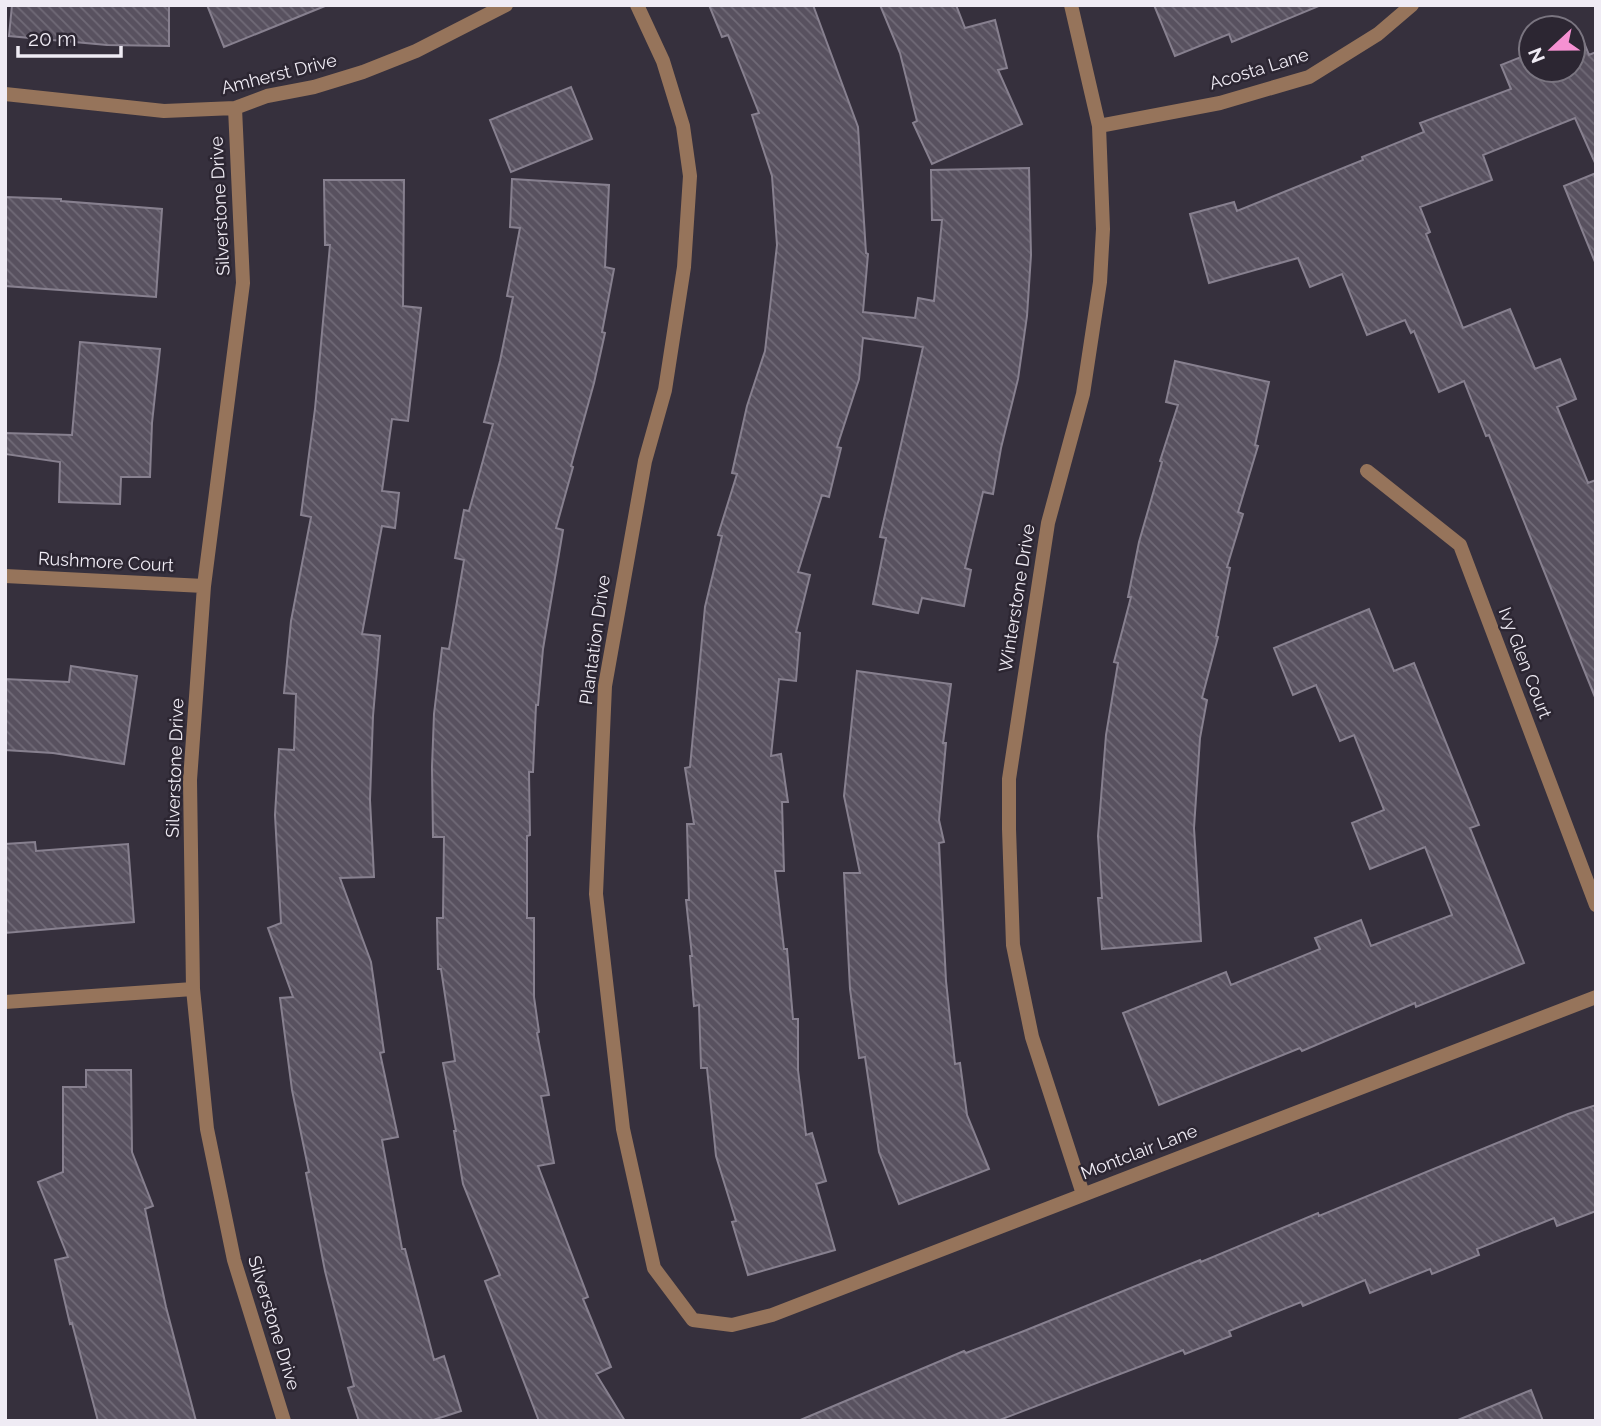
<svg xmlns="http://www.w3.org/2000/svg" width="1601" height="1426" font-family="Raleway,sans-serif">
<defs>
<pattern id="building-back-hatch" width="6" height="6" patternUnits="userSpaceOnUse" patternTransform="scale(1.75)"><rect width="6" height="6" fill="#58515f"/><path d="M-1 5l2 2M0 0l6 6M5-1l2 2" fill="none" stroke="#706a77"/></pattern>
</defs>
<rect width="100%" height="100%" fill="#36303d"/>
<path fill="url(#building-back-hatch)" stroke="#87808f" stroke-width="2" d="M 12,5 L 169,5 L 169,46 L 107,45 L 9,36 Z
M 207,5 L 325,5 L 325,6 L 224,47 Z
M 709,5 L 813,5 L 858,127 L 866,253 L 868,254 L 863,312 L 915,318 L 918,298 L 934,301 L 942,220 L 932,220 L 931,170 L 1029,168 L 1031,255 L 1027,316 L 1018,379 L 1001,448 L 993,494 L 983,492 L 965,568 L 971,570 L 964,606 L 922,598 L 918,613 L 873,604 L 886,538 L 880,537 L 923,347 L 863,338 L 859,379 L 837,447 L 841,448 L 829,497 L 822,495 L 798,572 L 810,575 L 796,632 L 800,633 L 796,681 L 779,679 L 771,756 L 781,754 L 788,802 L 782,802 L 784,871 L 775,871 L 784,949 L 787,949 L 793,1019 L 798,1019 L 798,1070 L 806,1135 L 812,1133 L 826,1181 L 816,1184 L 835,1250 L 748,1275 L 732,1222 L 736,1221 L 716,1156 L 707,1068 L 701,1068 L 699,1005 L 694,1006 L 690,956 L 692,956 L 686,900 L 689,900 L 687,824 L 694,824 L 685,768 L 690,767 L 705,607 L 722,536 L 718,535 L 737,474 L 732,473 L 747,406 L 765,351 L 777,245 L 772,176 L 752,115 L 759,113 L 728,35 L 722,37 Z
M 880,5 L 956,5 L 965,28 L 995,20 L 1007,68 L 998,70 L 1022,124 L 932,164 L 913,123 L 917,121 L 900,53 Z
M 1154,5 L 1318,5 L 1319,6 L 1232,42 L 1229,34 L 1175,56 Z
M 1580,33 L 1589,55 L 1596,52 L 1596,165 L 1575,118 L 1483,155 L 1492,180 L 1420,207 L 1430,232 L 1426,234 L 1463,328 L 1510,309 L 1535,369 L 1560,359 L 1576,399 L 1557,407 L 1588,483 L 1596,480 L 1595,697 L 1489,435 L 1486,436 L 1464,381 L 1439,392 L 1414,331 L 1411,333 L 1405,320 L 1367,335 L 1342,274 L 1310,287 L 1298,258 L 1209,283 L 1190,214 L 1234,202 L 1237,211 L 1363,160 L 1362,157 L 1424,132 L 1420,123 L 1511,89 L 1501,65 L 1531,53 L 1531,70 L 1573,70 L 1573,36 Z
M 571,87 L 592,139 L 511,172 L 490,120 Z
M 1596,173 L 1596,262 L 1595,262 L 1564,186 Z
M 512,179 L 609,185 L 605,267 L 614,269 L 602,332 L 605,333 L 594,383 L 571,466 L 573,467 L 556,528 L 563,530 L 543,649 L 538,705 L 536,705 L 533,772 L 529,772 L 530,835 L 527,836 L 527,918 L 534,918 L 534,997 L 539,1032 L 537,1033 L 549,1095 L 541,1096 L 554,1163 L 538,1166 L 588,1297 L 583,1299 L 611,1367 L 596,1374 L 625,1421 L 539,1421 L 485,1281 L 500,1275 L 463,1184 L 454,1131 L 456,1131 L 443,1063 L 455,1061 L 441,969 L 438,969 L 437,918 L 443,918 L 444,837 L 433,837 L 432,767 L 434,714 L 442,648 L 449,649 L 464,560 L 455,558 L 464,510 L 469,511 L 493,424 L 484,422 L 500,361 L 513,297 L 507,296 L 520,228 L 510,227 Z
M 324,180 L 404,180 L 403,306 L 421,308 L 408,421 L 392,419 L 382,491 L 399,493 L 395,528 L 382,526 L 362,634 L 380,636 L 373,716 L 370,800 L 374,877 L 340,878 L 371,962 L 384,1052 L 380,1053 L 398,1137 L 382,1140 L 402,1249 L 405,1249 L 434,1360 L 444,1356 L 461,1411 L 430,1421 L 359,1421 L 348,1388 L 354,1386 L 325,1271 L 306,1173 L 309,1172 L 292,1090 L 280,998 L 293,997 L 268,928 L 281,923 L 275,815 L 279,749 L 294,750 L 296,694 L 284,693 L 291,621 L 311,517 L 301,515 L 315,409 L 330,245 L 325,245 Z
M 5,197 L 61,199 L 61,201 L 162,209 L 156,297 L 5,286 Z
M 80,342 L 160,349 L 152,423 L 150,477 L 121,477 L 120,504 L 59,502 L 60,462 L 5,454 L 5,433 L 72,435 Z
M 1175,361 L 1269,382 L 1255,445 L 1258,446 L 1238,512 L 1243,514 L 1227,567 L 1230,568 L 1216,636 L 1218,637 L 1202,698 L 1207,700 L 1200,738 L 1194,828 L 1201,941 L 1102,949 L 1098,898 L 1102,898 L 1098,836 L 1106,735 L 1118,663 L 1114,662 L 1131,597 L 1128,597 L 1139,542 L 1162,462 L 1160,461 L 1178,405 L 1166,402 Z
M 1369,609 L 1394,671 L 1414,663 L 1479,825 L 1470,828 L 1524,963 L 1416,1007 L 1415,1003 L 1302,1051 L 1300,1048 L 1159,1105 L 1123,1013 L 1226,972 L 1231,985 L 1320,949 L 1315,938 L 1361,920 L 1371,946 L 1452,915 L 1425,847 L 1370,869 L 1352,823 L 1384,810 L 1354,735 L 1340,741 L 1316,685 L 1293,695 L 1274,648 Z
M 71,666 L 137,676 L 124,764 L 53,753 L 5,750 L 5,679 L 69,682 Z
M 857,671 L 951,684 L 943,743 L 946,743 L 939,820 L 944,842 L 939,843 L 946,981 L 955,1064 L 960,1063 L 967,1115 L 989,1169 L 899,1204 L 879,1152 L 865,1057 L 859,1058 L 850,989 L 844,873 L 860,873 L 844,796 Z
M 35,842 L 36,851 L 128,844 L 134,922 L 5,933 L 5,844 Z
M 86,1070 L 131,1070 L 132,1152 L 153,1206 L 145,1209 L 166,1307 L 196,1421 L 98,1421 L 72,1323 L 70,1324 L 55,1260 L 68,1257 L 38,1182 L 63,1172 L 63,1087 L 86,1087 Z
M 1596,1105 L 1596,1211 L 1557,1226 L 1554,1218 L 1477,1249 L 1479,1255 L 1432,1274 L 1430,1269 L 1370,1293 L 1365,1280 L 1303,1306 L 1301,1302 L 1229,1331 L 1231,1336 L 1185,1354 L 1183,1350 L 997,1421 L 798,1421 L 964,1351 L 966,1353 L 1024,1331 L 1200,1260 L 1201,1262 L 1318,1213 L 1319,1216 L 1568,1114 Z
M 1531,1390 L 1543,1421 L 1458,1421 L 1458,1420 Z"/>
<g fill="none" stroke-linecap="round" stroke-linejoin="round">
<path stroke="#96745b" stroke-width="14" d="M 637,5 L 663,61 L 683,126 L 690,176 L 684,267 L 665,390 L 645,461 L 605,686 L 596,894 L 623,1129 L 654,1268 L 693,1320 L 732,1325 L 772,1315 L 1596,997
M 1071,5 L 1099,126 L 1103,229 L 1100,282 L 1083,394 L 1048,523 L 1009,779 L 1009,829 L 1013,945 L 1032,1037 L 1083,1194
M 5,94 L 164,111 L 235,108 L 267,96 L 314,87 L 363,72 L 416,51 L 506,5
M 235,108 L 243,283 L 204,586 L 190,780 L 193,989 L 207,1129 L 234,1260 L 284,1421
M 1099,126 L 1220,103 L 1309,77 L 1378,34 L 1412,5
M 1367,471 L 1460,545 L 1596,905
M 5,576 L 204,586
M 5,1002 L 193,989"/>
</g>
<g text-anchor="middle" stroke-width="5" stroke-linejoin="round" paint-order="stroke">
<g font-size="18" fill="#efebf4" stroke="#2c2632">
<text transform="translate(1259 69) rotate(-17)" y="6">Acosta Lane</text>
<text transform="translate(279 74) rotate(-14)" y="6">Amherst Drive</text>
<text transform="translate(220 206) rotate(-93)" y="6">Silverstone Drive</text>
<text transform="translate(106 562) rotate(3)" y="6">Rushmore Court</text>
<text transform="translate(1017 598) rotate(-81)" y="6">Winterstone Drive</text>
<text transform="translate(595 640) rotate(-82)" y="6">Plantation Drive</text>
<text transform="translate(1525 663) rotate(69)" y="6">Ivy Glen Court</text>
<text transform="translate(175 768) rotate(-88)" y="6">Silverstone Drive</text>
<text transform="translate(1139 1152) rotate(-21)" y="6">Montclair Lane</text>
<text transform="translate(274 1323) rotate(73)" y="6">Silverstone Drive</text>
</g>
</g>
<rect width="1601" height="1426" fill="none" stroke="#efebf4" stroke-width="14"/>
<g transform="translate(1552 49) rotate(248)"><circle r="33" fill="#2c2632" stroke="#7a7580" stroke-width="2"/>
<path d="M0-5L12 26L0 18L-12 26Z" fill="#f591d2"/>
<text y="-10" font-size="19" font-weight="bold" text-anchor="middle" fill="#efebf4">N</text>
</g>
<path d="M18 46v10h103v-10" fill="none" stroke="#efebf4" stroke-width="3.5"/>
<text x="28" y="46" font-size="21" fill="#efebf4" stroke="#2c2632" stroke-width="5" paint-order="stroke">20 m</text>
</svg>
